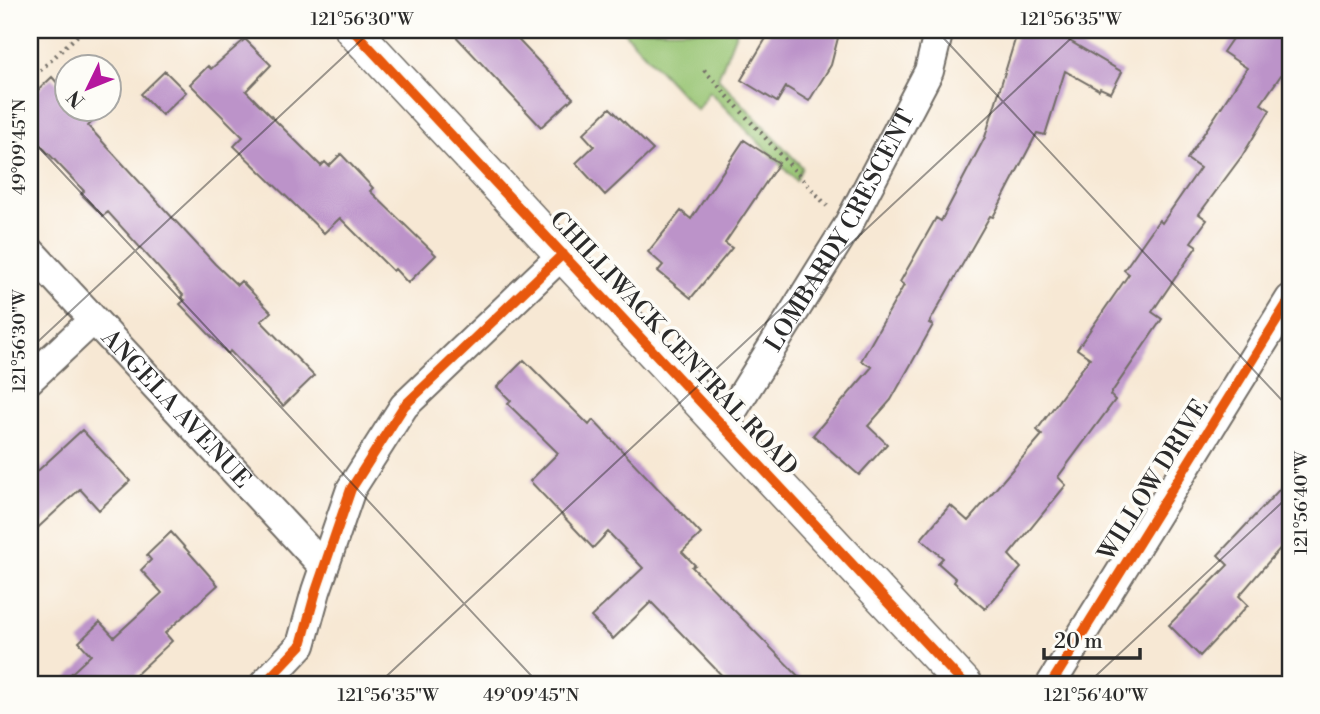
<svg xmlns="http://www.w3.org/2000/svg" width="1320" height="714" font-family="'Libre Bodoni',serif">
<rect width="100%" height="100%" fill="#fdfcf7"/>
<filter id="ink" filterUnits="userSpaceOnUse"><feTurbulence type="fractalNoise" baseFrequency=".0143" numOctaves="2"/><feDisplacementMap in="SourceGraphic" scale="14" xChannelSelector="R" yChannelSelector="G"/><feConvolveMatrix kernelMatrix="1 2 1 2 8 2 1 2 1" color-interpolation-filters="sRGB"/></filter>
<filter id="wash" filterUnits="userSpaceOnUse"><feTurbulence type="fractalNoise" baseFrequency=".00686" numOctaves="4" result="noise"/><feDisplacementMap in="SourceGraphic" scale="28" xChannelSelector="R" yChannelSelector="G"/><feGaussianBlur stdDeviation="1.57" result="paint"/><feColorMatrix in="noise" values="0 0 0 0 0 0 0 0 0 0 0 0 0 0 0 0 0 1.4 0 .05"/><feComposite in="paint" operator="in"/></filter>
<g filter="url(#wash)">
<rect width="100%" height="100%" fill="#f7e8d4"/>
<path fill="#97c472" stroke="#61784e" stroke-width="2" d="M 622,30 L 737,30 L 718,78 L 802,167 L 796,181 L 709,91 L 697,110 Z"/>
<g id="blocks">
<path fill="#bc93c9" d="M 450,30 L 509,30 L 573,98 L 541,127 Z
M 771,30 L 840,30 L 831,65 L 809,101 L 786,87 L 777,102 L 741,80 Z
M 1018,30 L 1051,30 L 1122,72 L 1111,93 L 1100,88 L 1099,90 L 1065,71 L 1045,135 L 1037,133 L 993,217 L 990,216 L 929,323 L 933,325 L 891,400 L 868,426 L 887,444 L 859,475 L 813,435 L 872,367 L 861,361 L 904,285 L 900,282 L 936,218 L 941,221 L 985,137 Z
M 1238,30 L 1290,30 L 1290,62 L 1261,104 L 1270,110 L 1242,156 L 1199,214 L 1207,220 L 1191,242 L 1197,246 L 1152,312 L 1162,319 L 1110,395 L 1115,400 L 1058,477 L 1066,485 L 1009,555 L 1021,568 L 985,609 L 954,582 L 956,579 L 938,563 L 943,558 L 921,539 L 950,505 L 968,521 L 1042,435 L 1037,430 L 1090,358 L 1077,349 L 1129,274 L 1124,270 L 1159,220 L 1162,223 L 1200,168 L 1187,159 L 1247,68 L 1223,52 Z
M 245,39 L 271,65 L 246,91 L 321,166 L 325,162 L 329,166 L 341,154 L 373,188 L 370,191 L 436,255 L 408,283 L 395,269 L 393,271 L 340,218 L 324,233 L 234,146 L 243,137 L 190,84 L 208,66 L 211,69 Z
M 165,71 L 186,92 L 162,115 L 141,94 Z
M 52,77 L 66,93 L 66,108 L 106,108 L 88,126 L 215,264 L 237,285 L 241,281 L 271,312 L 261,321 L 314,376 L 283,406 L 230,351 L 228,354 L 180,304 L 185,300 L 181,297 L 183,295 L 108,212 L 103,216 L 81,194 L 84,191 L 30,134 L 30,98 Z
M 610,108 L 653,150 L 605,195 L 576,163 L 594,146 L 583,134 Z
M 744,140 L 779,163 L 725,243 L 732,248 L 691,298 L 658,271 L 663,265 L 648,252 L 681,211 L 691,219 Z
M 524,360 L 589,425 L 593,420 L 701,534 L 682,552 L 695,565 L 692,567 L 806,684 L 730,684 L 651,602 L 613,639 L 591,617 L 643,568 L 608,532 L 593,548 L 530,481 L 558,453 L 508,404 L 511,401 L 497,387 Z
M 82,430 L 130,481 L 99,510 L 80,489 L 30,535 L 30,478 Z
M 1290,478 L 1290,537 L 1239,596 L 1248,605 L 1200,656 L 1169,625 L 1228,565 L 1218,555 Z
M 171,532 L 218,585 L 165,633 L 172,641 L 126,684 L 60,684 L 91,655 L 79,642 L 100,622 L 114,637 L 162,593 L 141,570 L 151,560 L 147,555 Z"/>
</g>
</g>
<g filter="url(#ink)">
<use href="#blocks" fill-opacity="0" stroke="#726d66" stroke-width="2"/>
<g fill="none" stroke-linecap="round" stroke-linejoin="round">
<defs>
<g id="minor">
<path id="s1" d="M 30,251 L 324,567"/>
<path d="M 30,379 L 93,320"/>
<path id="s2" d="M 723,426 L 847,227 L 929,71 L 939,30"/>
<path d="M 264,684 L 301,645 L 316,591 L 351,489 L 404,406 L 563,254"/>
<path d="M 1051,684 L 1290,299"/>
</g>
<path id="tertiary" d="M 353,30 L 964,684"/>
</defs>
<use href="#minor" stroke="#726d66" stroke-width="32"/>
<use href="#tertiary" stroke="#726d66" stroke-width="38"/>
<path stroke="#726d66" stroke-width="4.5" stroke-dasharray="2 5" stroke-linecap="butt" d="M 704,70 L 827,206
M 30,80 L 83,30"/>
<use href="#minor" stroke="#fff" stroke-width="28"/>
<use href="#tertiary" stroke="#fff" stroke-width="35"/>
<defs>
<path id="cycleway" d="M 353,30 L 964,684
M 264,684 L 301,645 L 316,591 L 351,489 L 404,406 L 563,254
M 1051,684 L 1290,299"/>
</defs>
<use href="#cycleway" stroke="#fdfcf7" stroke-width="15"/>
<use href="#cycleway" stroke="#e8590c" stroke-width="10"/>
</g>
</g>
<path fill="none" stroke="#2b2b2b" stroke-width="2" stroke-opacity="0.45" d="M 936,30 L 1290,409M 30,138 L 539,684M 30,349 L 372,30M 378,684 L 1080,30M 1087,684 L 1290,495"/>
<g text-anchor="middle" stroke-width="7" stroke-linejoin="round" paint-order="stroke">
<g font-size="24" fill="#2b2b2b" stroke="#fdfcf7">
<text dy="8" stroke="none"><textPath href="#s2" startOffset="228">LOMBARDY CRESCENT</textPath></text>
<text transform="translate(674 343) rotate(47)" y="8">CHILLIWACK CENTRAL ROAD</text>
<text dy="8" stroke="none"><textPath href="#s1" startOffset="215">ANGELA AVENUE</textPath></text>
<text transform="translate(1153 480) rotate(-58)" y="8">WILLOW DRIVE</text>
</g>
</g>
<rect width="1320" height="714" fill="none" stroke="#fdfcf7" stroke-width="77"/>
<g transform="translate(88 88) rotate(227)"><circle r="33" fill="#fdfcf7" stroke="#a9a8a5" stroke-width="2"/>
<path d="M0-5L12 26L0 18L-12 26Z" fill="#b5179e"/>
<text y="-10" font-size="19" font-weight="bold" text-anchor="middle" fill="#2b2b2b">N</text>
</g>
<path d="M1044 648v10h96v-10" fill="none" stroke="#2b2b2b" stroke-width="3.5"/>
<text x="1054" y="648" font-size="21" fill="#2b2b2b" stroke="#fdfcf7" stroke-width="5" paint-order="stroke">20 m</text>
<rect x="38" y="38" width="1244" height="638" fill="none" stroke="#2b2b2b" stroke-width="2.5"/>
<g font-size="18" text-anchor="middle" fill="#2b2b2b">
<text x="362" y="25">121°56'30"W</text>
<text x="1071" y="25">121°56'35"W</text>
<text transform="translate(19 147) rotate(-90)" y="6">49°09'45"N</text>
<text transform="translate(19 341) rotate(-90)" y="6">121°56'30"W</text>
<text transform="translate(1301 503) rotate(-90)" y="6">121°56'40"W</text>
<text x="388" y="701">121°56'35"W</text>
<text x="531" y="701">49°09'45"N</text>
<text x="1096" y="701">121°56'40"W</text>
</g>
</svg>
